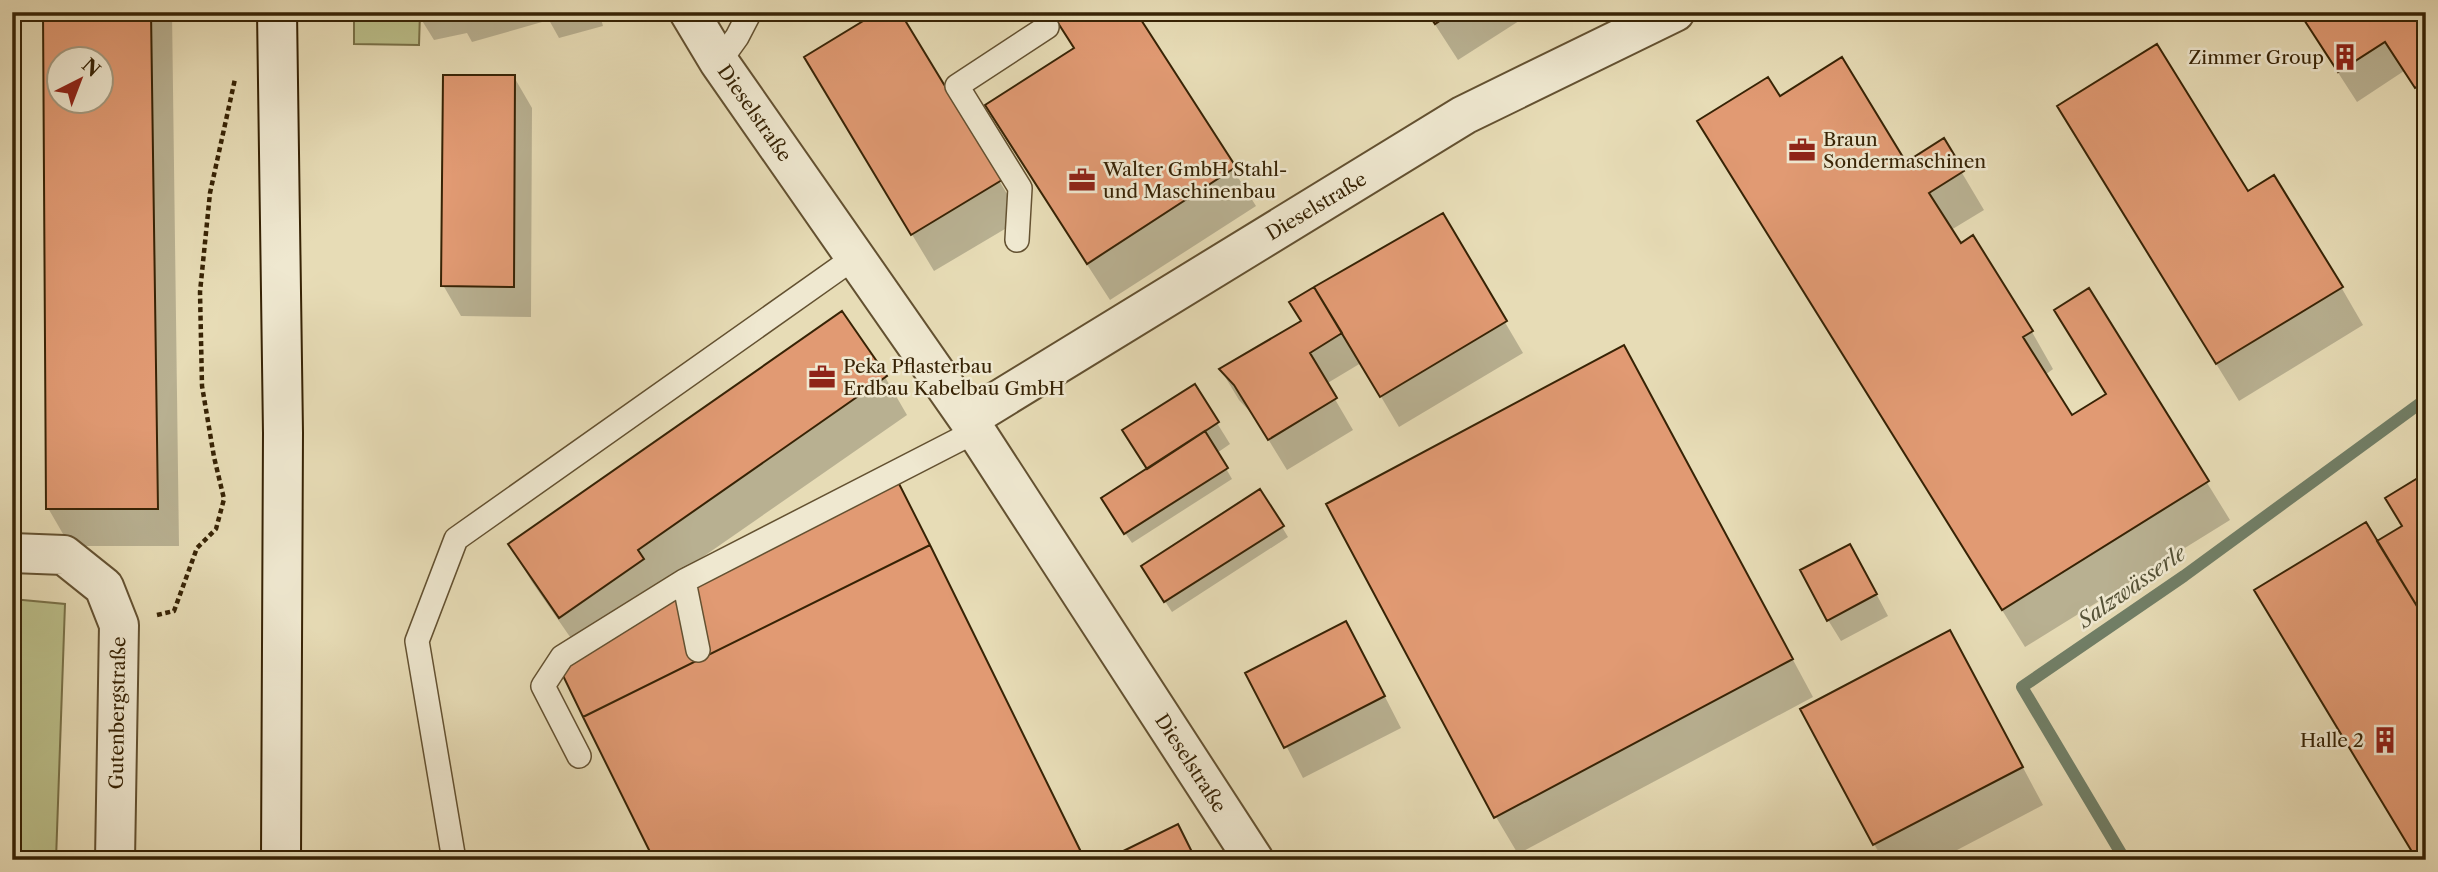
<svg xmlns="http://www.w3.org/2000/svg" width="2438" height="872" font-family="'Libre Caslon Text',serif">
<rect width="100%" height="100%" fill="#e7dcb6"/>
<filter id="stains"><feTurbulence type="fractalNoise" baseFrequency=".00286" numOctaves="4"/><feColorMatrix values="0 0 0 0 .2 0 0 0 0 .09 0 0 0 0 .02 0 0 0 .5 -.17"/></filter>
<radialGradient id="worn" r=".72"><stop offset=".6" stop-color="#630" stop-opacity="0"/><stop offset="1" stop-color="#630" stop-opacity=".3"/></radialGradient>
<path fill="#bbbf8a" stroke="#797148" stroke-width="2" d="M 354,12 L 420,12 L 419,45 L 354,44 Z
M 12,599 L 65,604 L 56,860 L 12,860 Z"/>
<path fill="#0003" fill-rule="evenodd" d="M 45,12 L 172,12 L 179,546 L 70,546 L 48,508 ZM 60,60 L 102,60 L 102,102 L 60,102 Z
M 421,12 L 599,12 L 603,26 L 559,38 L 549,20 L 472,42 L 467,33 L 434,40 L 421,19 Z
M 898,12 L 1022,219 L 934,271 L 828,95 Z
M 1050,12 L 1134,12 L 1256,206 L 1110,300 L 1009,144 L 987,106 L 1075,50 Z
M 1427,12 L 1533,12 L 1458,60 Z
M 2299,12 L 2426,12 L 2426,104 L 2404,71 L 2357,102 Z
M 514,77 L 532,108 L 531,317 L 461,316 L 443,285 Z
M 1779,99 L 1906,164 L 1943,141 L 1984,210 L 1951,230 L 2032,332 L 2053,369 L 2045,375 L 2071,417 L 2107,395 L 2088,290 L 2230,520 L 2025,647 L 1721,159 Z
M 2081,144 L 2248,193 L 2341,287 L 2363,325 L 2239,401 Z
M 1442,215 L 1523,353 L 1399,427 L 1361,363 L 1326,384 L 1353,430 L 1287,470 L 1254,416 L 1239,400 L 1221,370 L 1302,322 Z
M 885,377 L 907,415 L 697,561 L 698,563 L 935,558 L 1086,860 L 656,860 L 577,647 L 532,582 L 510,545 Z
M 1645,385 L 1813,697 L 1518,854 L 1496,817 Z
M 1194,386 L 1230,444 L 1217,453 L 1232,479 L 1132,543 L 1109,510 L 1148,470 Z
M 1282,527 L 1288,537 L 1172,612 L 1149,577 Z
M 1862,567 L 1888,616 L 1841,641 L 1828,620 Z
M 1363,654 L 1401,728 L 1303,778 L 1248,673 Z
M 1971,670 L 2043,805 L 1938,860 L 1883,860 L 1874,844 Z"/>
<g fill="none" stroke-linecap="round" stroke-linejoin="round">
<path stroke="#717f67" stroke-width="12" d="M 2125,860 L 2022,687 L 2184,576 L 2426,399"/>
</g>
<path fill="#e19a73" stroke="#372305" stroke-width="2" fill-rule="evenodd" d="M 43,12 L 151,12 L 158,509 L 46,509 ZM 60,60 L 102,60 L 102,102 L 60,102 Z
M 878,12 L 900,12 L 1002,180 L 911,235 L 804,57 Z
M 1051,12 L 1136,12 L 1236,167 L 1087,264 L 985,105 L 1074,48 Z
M 1427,12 L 1453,12 L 1435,24 Z
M 2299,12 L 2426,12 L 2426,81 L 2415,88 L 2385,42 L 2338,72 Z
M 2157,44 L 2248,191 L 2274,175 L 2343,287 L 2216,364 L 2057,106 Z
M 1842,57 L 1906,162 L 1944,138 L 1964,171 L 1929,193 L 1961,243 L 1973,235 L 2033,331 L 2023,337 L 2072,415 L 2106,394 L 2054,310 L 2089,288 L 2209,481 L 2002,610 L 1697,121 L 1768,77 L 1780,96 Z
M 443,75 L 515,75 L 514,287 L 441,286 Z
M 1443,213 L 1507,321 L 1380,397 L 1314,287 Z
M 1314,287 L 1342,333 L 1310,353 L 1337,398 L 1268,440 L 1234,385 L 1219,369 L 1301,321 L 1289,302 Z
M 842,311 L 887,376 L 638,550 L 644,559 L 559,618 L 508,544 Z
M 1624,345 L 1793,659 L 1494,818 L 1326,504 Z
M 1195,384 L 1219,422 L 1147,469 L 1122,430 Z
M 1205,431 L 1228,468 L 1124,534 L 1101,498 Z
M 890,466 L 930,545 L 583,717 L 554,657 L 691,589 L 682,569 Z
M 2426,473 L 2426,621 L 2377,541 L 2402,526 L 2385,498 Z
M 1260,489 L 1284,526 L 1164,602 L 1141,566 Z
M 2366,522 L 2426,621 L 2426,860 L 2417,860 L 2254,590 Z
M 1850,544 L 1877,594 L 1827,621 L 1800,570 Z
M 930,545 L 1085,860 L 654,860 L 583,717 Z
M 1346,621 L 1385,696 L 1284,748 L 1245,673 Z
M 1950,630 L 2023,767 L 1873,845 L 1800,709 Z
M 1178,824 L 1196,860 L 1105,860 Z"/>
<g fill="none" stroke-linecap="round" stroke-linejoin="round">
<defs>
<path id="lane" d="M 719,62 L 737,37 L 750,12
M 1017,240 L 1020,188 L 957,86 L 1047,27
M 684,581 L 698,650
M 579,756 L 543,686 L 562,657 L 684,581 L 974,432
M 454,860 L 417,641 L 456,539 L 855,257"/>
<path id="street" d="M 689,12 L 719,62 L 968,419
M 12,553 L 64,555 L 104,587 L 119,625 L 115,860
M 1254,860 L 968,419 L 1464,115 L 1675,12"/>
<path id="secondary" d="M 277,12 L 283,433 L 281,860"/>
</defs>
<use href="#lane" stroke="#635131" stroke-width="26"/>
<use href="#street" stroke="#635131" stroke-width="42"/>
<use href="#secondary" stroke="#372305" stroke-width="42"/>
<path stroke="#372305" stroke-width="4.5" stroke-dasharray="5 3.5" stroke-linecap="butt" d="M 157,615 L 174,611 L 197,548 L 216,529 L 224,499 L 214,457 L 202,386 L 200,292 L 210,193 L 235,79"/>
<use href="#lane" stroke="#efe8d0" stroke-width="23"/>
<use href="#street" stroke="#efe8d0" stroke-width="38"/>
<use href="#secondary" stroke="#efe8d0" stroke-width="38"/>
</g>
<defs>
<symbol id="building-bare" viewBox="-9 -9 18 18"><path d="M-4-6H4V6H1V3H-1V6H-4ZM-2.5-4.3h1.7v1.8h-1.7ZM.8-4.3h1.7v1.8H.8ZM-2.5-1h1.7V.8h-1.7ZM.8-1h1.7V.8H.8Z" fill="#8f2418" stroke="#efe8d0" stroke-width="2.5" paint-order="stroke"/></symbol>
<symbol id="office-bare" viewBox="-9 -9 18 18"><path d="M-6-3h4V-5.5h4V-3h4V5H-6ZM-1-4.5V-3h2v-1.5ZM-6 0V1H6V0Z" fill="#8f2418" stroke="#efe8d0" stroke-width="2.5" paint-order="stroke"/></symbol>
</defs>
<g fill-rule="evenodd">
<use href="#building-bare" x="2326" y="38" width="38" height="38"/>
<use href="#office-bare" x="1783" y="131" width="38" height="38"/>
<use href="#office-bare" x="1063" y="161" width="38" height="38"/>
<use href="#office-bare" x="803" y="358" width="38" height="38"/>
<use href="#building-bare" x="2366" y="721" width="38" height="38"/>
</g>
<g text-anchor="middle" stroke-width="5" stroke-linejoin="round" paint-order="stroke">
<g font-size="19" fill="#372305" stroke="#efe8d0" text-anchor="start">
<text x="2324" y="64" text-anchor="end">Zimmer Group</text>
<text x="1823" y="146">Braun<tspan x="1823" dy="22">Sondermaschinen</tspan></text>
<text x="1103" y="176">Walter GmbH Stahl-<tspan x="1103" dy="22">und Maschinenbau</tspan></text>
<text x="843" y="373">Peka Pflasterbau<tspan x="843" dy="22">Erdbau Kabelbau GmbH</tspan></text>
<text x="2364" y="747" text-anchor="end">Halle 2</text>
</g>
<g font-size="19" fill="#372305" stroke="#efe8d0">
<text transform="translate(755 113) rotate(55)" y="7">Dieselstraße</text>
<text transform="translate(1316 206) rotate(-31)" y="7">Dieselstraße</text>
<text transform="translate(117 713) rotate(-89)" y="7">Gutenbergstraße</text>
<text transform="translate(1191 763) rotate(57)" y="7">Dieselstraße</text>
</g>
<g font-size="21" font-style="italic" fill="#545136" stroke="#efe8d0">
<text transform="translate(2132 587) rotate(-35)" y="7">Salzwässerle</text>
</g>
</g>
<rect width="2438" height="872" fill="none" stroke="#e7dcb6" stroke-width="42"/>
<rect x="14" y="14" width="2410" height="844" fill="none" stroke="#372305" stroke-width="3.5"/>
<rect x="21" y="21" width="2396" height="830" fill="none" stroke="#372305" stroke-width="2"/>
<g transform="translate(80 80) rotate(42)"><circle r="33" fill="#efe8d0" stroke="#a5997f" stroke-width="2"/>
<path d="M0-5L12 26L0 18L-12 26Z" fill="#8f2418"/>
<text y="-10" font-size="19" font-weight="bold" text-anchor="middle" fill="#372305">N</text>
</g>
<rect width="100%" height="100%" filter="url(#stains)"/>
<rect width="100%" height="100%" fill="url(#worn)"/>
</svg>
